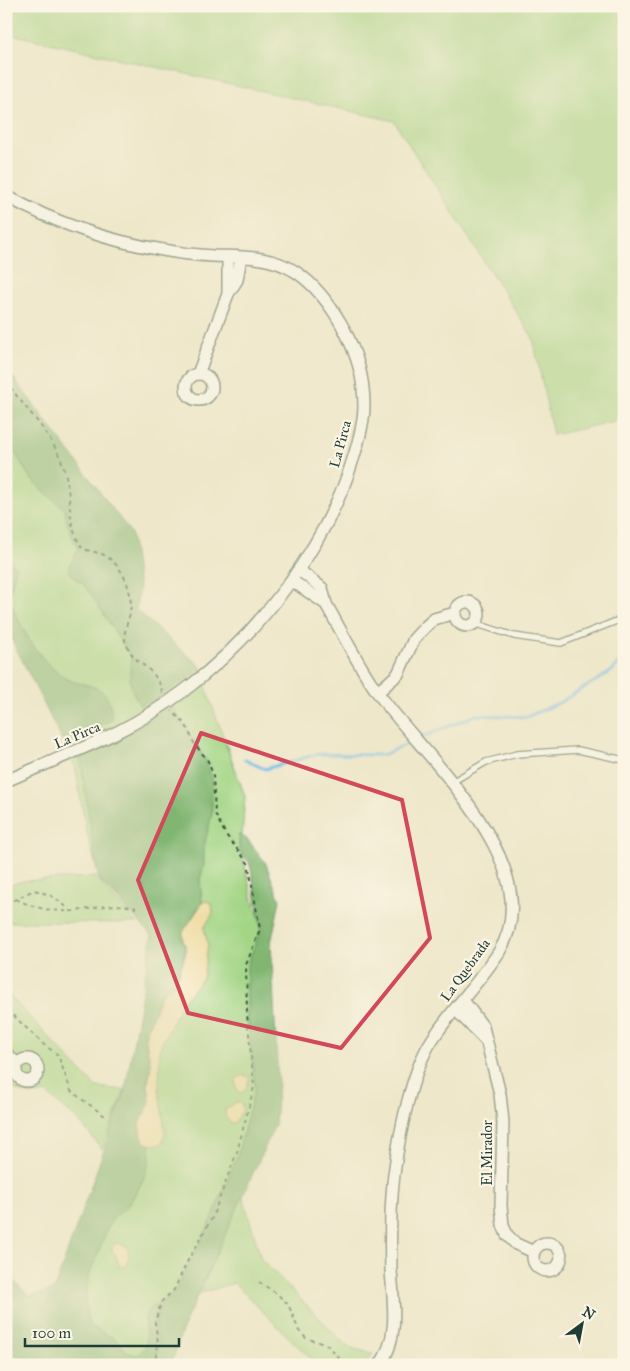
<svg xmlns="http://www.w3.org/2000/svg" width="630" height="1371" font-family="'IM FELL Great Primer',serif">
<rect width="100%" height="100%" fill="#fcf5e5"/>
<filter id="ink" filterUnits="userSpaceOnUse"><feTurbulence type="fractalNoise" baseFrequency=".02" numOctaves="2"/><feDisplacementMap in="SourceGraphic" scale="10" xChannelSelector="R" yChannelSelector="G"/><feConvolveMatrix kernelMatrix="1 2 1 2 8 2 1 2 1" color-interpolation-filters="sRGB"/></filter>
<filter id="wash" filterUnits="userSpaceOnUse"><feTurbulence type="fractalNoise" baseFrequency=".0096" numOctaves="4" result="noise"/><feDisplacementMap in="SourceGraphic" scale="20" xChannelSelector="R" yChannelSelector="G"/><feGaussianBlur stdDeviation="1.12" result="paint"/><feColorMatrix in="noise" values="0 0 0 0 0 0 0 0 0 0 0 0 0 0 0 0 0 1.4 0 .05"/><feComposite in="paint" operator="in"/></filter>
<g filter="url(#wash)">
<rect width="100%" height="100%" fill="#eee7ca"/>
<path fill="#a2d585" stroke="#60895c" d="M 6,6 L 624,6 L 624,419 L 553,435 L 533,338 L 394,121 L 6,33 Z
M 6,368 L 136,610 L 174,645 L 199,664 L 210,700 L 245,796 L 241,849 L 254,905 L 271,943 L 243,1197 L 261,1259 L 348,1347 L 373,1354 L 364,1365 L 317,1365 L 234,1283 L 198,1294 L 208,1273 L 183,1325 L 171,1365 L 6,1365 L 6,1275 L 29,1296 L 54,1290 L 125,1093 L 153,936 L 99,879 L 86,829 L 75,766 L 6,625 Z
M 96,877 L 136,923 L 6,922 L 6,886 L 23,881 Z
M 6,992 L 96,1087 L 125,1090 L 102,1149 L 79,1121 L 46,1093 C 30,1096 18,1094 6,1082 Z"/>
<path fill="#81b672" stroke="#507a53" d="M 6,368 L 131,533 L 139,588 L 136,610 L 202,668 L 142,709 C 128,684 129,685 131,657 L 92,596 L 84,585 L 74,578 L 68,568 L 78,549 L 68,526 L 65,510 L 30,478 L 6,438 Z
M 6,554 L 16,568 L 9,598 C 18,621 31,646 48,664 C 55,671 68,681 78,683 C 102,687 111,693 112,720 L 62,740 L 6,628 Z
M 170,703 L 206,761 L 212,779 L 212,814 L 204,846 L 204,864 L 200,880 L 202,902 L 183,932 L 182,940 L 186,949 L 176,983 L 161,994 L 147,1031 L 145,1040 L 151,1066 L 147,1084 L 150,1102 L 139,1126 L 144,1142 L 150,1145 C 153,1165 139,1191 127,1206 C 123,1211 117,1214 113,1219 C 106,1229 103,1240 99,1251 C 87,1277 82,1296 89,1325 C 97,1330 107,1334 115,1339 C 124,1345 124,1353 137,1355 C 158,1344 135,1325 150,1309 C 153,1305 155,1304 160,1303 C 150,1327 161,1343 153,1365 L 46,1365 L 6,1351 L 6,1274 L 30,1296 L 54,1290 L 125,1091 L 152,936 L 98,877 L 80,758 C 113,745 142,725 170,703 Z
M 239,834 L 248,840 L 265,862 L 280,900 L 271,943 L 278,1082 L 275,1125 L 184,1325 L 171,1365 L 155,1365 L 159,1343 L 156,1322 L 159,1312 L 163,1302 L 175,1291 L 212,1219 L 238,1153 L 255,1087 L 247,1014 L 247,965 L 261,929 L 252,873 L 249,862 L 239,851 Z"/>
<path fill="#eeda9e" stroke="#868c69" d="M 207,901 L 212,904 L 213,913 L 204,928 L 208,945 L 203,978 L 183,1002 L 160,1047 L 159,1091 L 165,1133 L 163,1142 C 157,1147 151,1145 144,1142 L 139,1126 L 150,1102 L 148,1084 L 151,1066 L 146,1040 L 147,1031 L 161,995 L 176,983 L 187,949 L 183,940 L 183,932 L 203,902 Z
M 242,1075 L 250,1077 L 245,1091 L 241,1093 L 237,1090 L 235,1080 Z
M 236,1102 L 241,1103 L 243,1110 L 234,1123 L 230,1123 L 225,1116 L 225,1109 Z
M 116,1243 L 127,1246 C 130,1254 130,1261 124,1267 L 119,1266 L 116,1255 L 112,1252 L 112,1247 Z"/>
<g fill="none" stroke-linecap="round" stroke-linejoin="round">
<path stroke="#71bbea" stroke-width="3" d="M 420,738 L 476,715 L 526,717 L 559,703 L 612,671 L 624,657
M 245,760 L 265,769 L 318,754 L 383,755 L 414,741
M 6,1360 L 14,1365"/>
</g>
</g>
<g filter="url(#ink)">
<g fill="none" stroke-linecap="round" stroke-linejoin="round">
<defs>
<path id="lane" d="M 474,623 L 514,636 L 561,643 L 624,618
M 452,782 L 486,762 L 517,754 L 578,750 L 624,760"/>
<path id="street" d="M 6,196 C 55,223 108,241 163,250 C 179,253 196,255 213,256 C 242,257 270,255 296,272 C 317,286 332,307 344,329 C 357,355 364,377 364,406 C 364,423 359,440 354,456 C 327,546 260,633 185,690 C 127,734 72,752 6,781
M 228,257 L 228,294
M 198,374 L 228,294 L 237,280 L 241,257
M186 387a13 13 0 1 1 26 0a13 13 0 1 1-26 0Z
M 299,570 L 322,588 L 326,604 C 343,634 358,665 378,693 C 423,756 552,866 499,952 C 479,983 452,1009 432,1040 C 412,1070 400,1131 395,1167 C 390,1201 390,1235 391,1270 C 393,1302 400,1336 380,1365
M 291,580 L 326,604
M455 614a12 12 0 1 1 24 0a12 12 0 1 1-24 0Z
M 378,692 L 398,674 L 414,639 L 424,628 L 434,619 L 455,613
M 463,1000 L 483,1027 L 500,1094 L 503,1122 L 501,1206 L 503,1225 L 507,1235 L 516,1244 L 534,1252
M 455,1009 L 485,1040
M 6,1053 L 17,1064
M16 1070a11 11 0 1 1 22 0a11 11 0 1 1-22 0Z
M533 1257a14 14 0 1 1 28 0a14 14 0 1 1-28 0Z"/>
</defs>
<use href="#lane" stroke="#3e564a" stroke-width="8"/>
<use href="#street" stroke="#3e564a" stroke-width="14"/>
<path stroke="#3e564a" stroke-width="2" stroke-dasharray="4 4" stroke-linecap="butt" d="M 6,381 C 26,411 55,435 65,472 C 72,498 66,526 83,549 C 89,551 96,552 102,554 C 122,563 134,591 130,613 C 128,623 121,635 127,646 C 137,668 155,664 163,694
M 16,899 C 33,908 54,912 74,911 C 96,909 113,901 136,908
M 6,904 L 34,890 C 49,894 58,898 69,910
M 6,1012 L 14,1016 L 43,1044 L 58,1055 L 71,1091 L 105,1116
M 259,1282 L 276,1293 L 288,1304 L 299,1331 L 306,1338 L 327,1345 L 346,1365
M 155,1365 L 158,1343 L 155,1322 L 158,1312 L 162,1301 L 174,1290 L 188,1260 L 212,1218 L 237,1152 L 254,1087 L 247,1014 L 246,965 L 260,929 L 248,863 L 226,835 L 215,814 L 213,775 L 208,761 L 194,743 L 186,725 L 172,711"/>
<use href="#lane" stroke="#fff" stroke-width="5.5"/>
<use href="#street" stroke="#fff" stroke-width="11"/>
</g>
</g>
<path d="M0 0H630V1371H0ZM 201,733 L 402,800 L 430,938 L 341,1048 L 188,1013 L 138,880 Z" fill="#eee7ca" fill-opacity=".55" fill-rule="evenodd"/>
<path fill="none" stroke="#d1495b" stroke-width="4" stroke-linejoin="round" d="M 201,733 L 402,800 L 430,938 L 341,1048 L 188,1013 L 138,880 Z"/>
<g text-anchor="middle" stroke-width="4.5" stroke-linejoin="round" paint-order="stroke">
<g font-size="14" fill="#1f3d34" stroke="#fcf5e5">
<text transform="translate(340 444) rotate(-75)" y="5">La Pirca</text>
<text transform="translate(77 735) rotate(-23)" y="5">La Pirca</text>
<text transform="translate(465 970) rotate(-54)" y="5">La Quebrada</text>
<text transform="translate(487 1153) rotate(-90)" y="5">El Mirador</text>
</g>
</g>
<rect width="630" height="1371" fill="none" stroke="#fcf5e5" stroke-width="25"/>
<g transform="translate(582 1324) rotate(32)" stroke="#fcf5e5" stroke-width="4" paint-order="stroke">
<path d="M0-4L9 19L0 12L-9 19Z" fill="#1f3d34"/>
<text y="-8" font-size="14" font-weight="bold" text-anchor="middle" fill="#1f3d34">N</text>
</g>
<path d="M25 1338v8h154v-8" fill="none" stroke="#1f3d34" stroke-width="2.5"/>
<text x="32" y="1338" font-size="15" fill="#1f3d34" stroke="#fcf5e5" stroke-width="4" paint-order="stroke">100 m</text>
</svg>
